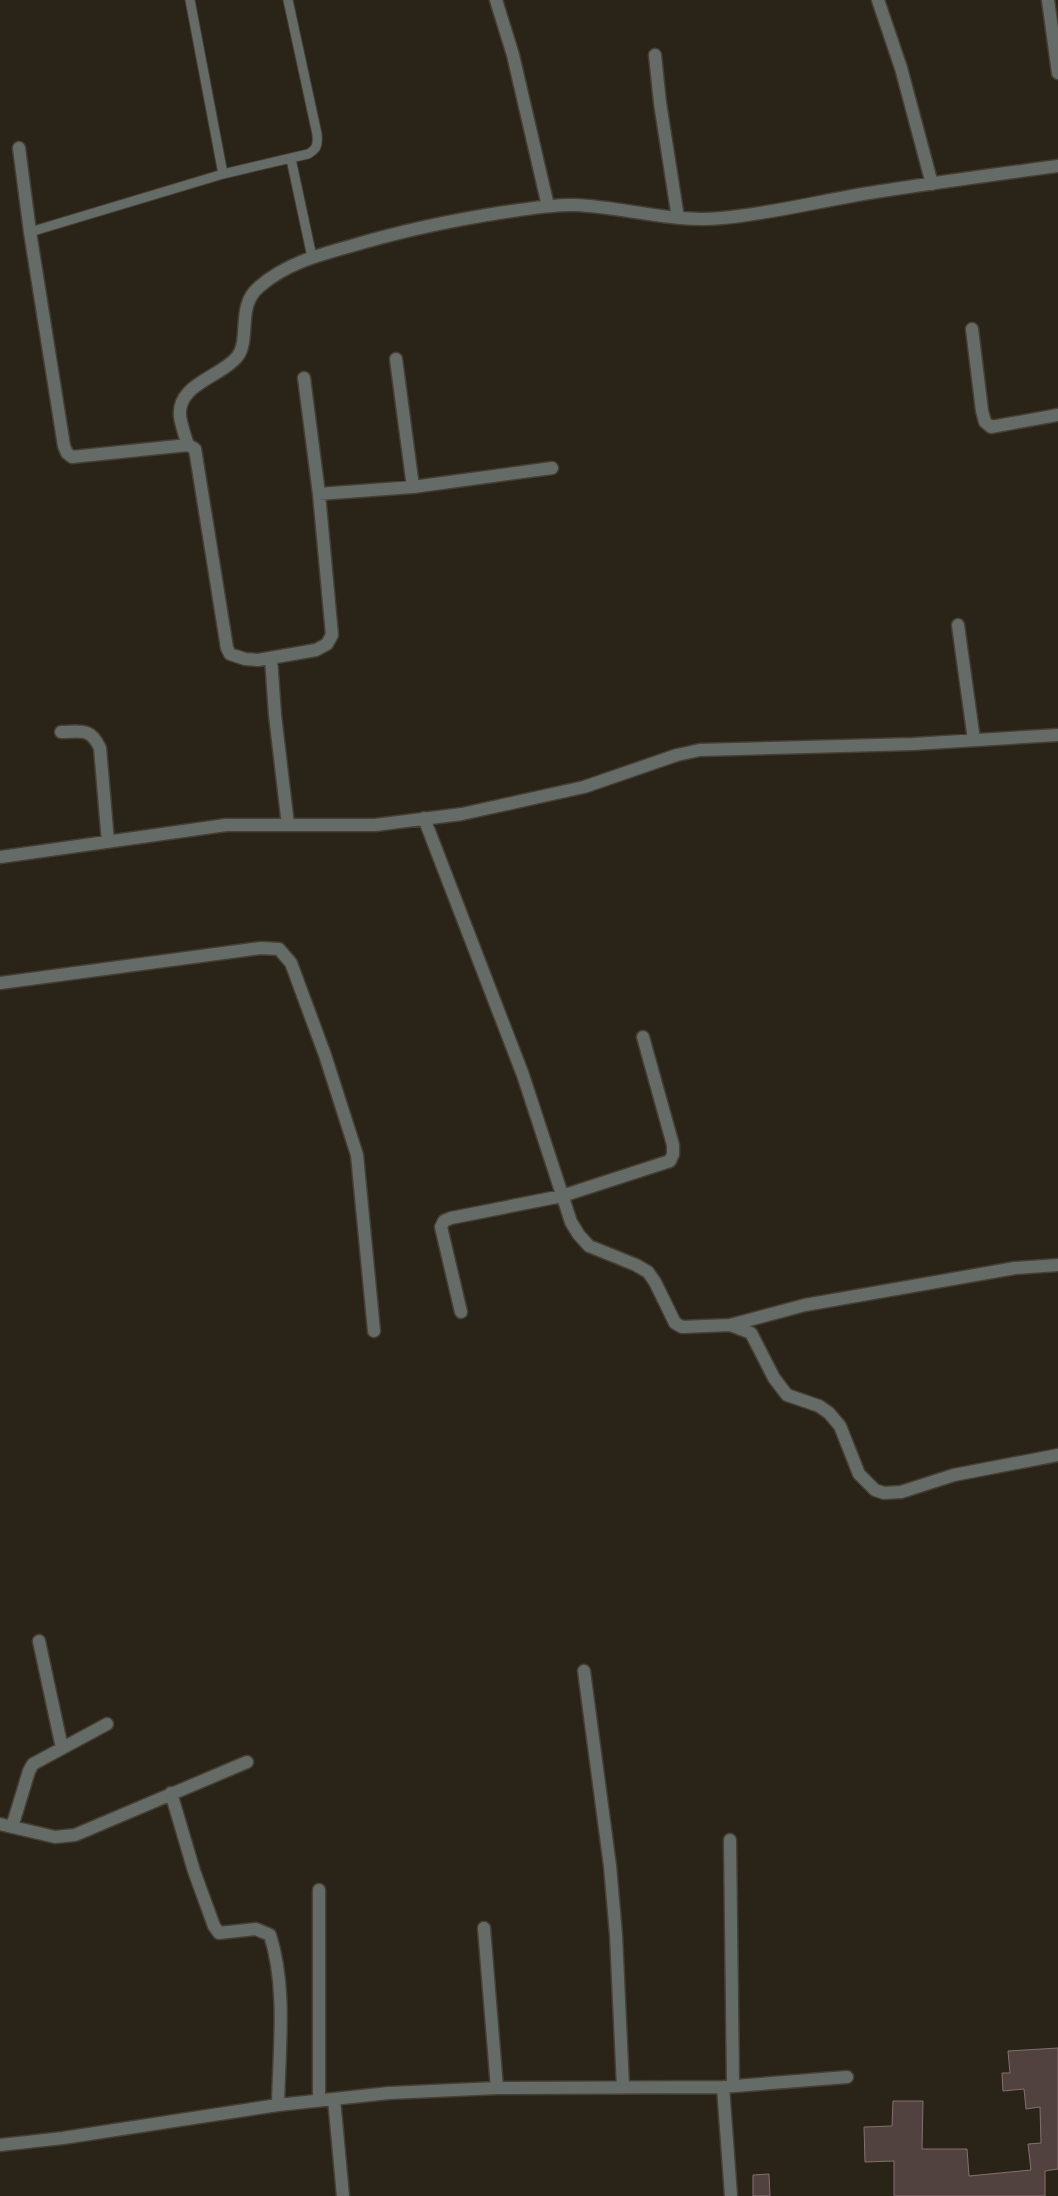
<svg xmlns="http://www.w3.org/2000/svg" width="1058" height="2196" font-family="Bitter,serif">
<rect width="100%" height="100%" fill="#2a2418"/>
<path fill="#52423f" stroke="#82716e" d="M 1058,2048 L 1058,2169 L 1045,2171 L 1045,2196 L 894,2196 L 894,2161 L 865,2162 L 864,2127 L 892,2126 L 893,2101 L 923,2101 L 922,2149 L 967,2149 L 969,2176 L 1031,2170 L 1028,2144 L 1041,2143 L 1040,2107 L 1026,2109 L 1024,2089 L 1003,2091 L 1002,2073 L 1010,2073 L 1008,2051 Z
M 769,2174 L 770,2196 L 753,2196 L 753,2175 Z"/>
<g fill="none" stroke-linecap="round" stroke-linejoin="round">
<defs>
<path id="lane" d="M 190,0 L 223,174
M 291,159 L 312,257
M 30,232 L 223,174 L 308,154 C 317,149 318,145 317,134 L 288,0"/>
<path id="street" d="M 496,0 L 513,55 L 548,206
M 878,0 L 901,68 L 932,184
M 1048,0 L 1058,73
M 655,55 L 660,103 L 678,218
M 19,148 L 30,232 L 64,446 L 67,453 L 72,457 L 188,445 L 195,449 L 227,648 L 230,654 L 245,659 L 258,660 L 316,650 L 327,644 L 332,635 L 319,494 L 304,378
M 972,329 L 982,411 L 985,422 L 991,427 L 1058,415
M 396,359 L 413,487
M 188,445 C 185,436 181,425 180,416 C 177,384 221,377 237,357 C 251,340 236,306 259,287 C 285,264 318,255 351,246 C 401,231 453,220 505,212 C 528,209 552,204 575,205 C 624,207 672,223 722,218 C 767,214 812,203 857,195 C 924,184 991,175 1058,166
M 319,494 L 413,487 L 552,468
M 958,625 L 974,740
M 271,658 L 275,715 L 288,825
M 61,732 C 81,732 90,727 100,748 L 108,842
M 424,818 L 523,1075 L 571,1222 L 579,1235 L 589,1246 L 636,1265 L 648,1272 L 655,1282 L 675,1323 L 682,1327 L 730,1325 L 805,1305 L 1015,1268 L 1058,1265
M 0,857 L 226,825 L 375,825 L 462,814 L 584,787 L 677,755 L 700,750 L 913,744 L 1058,735
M 0,983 L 261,948 L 279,949 L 291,963 L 325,1055 L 357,1155 L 374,1331
M 461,1312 L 441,1227 L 444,1221 L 451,1218 L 562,1196 L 670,1161 L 673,1154 L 673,1145 L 643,1037
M 730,1325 L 751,1333 L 774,1378 L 787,1395 L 819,1406 L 829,1413 L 840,1426 L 859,1474 L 875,1490 L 884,1493 L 901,1492 L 954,1475 L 1058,1455
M 39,1641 L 62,1748
M 584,1671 L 610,1866 L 616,1935 L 623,2087
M 171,1793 L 194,1871 L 214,1926 L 219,1933 L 256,1929 L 270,1935 C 287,1988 279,2050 278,2105
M 0,1824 L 55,1837 L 75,1835 L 247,1762
M 12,1827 L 29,1771 L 33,1764 L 107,1724
M 730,1840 L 733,2084
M 484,1928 L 497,2088
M 723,2087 L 731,2196
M 334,2099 L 343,2196
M 319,2100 L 319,1890
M 0,2145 L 63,2138 L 278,2105 L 389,2093 L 497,2088 L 723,2087 L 847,2077"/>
</defs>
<use href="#lane" stroke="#453f34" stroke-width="11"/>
<use href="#street" stroke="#453f34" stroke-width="15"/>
<use href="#lane" stroke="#656c67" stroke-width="9"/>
<use href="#street" stroke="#656c67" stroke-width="12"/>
</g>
</svg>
